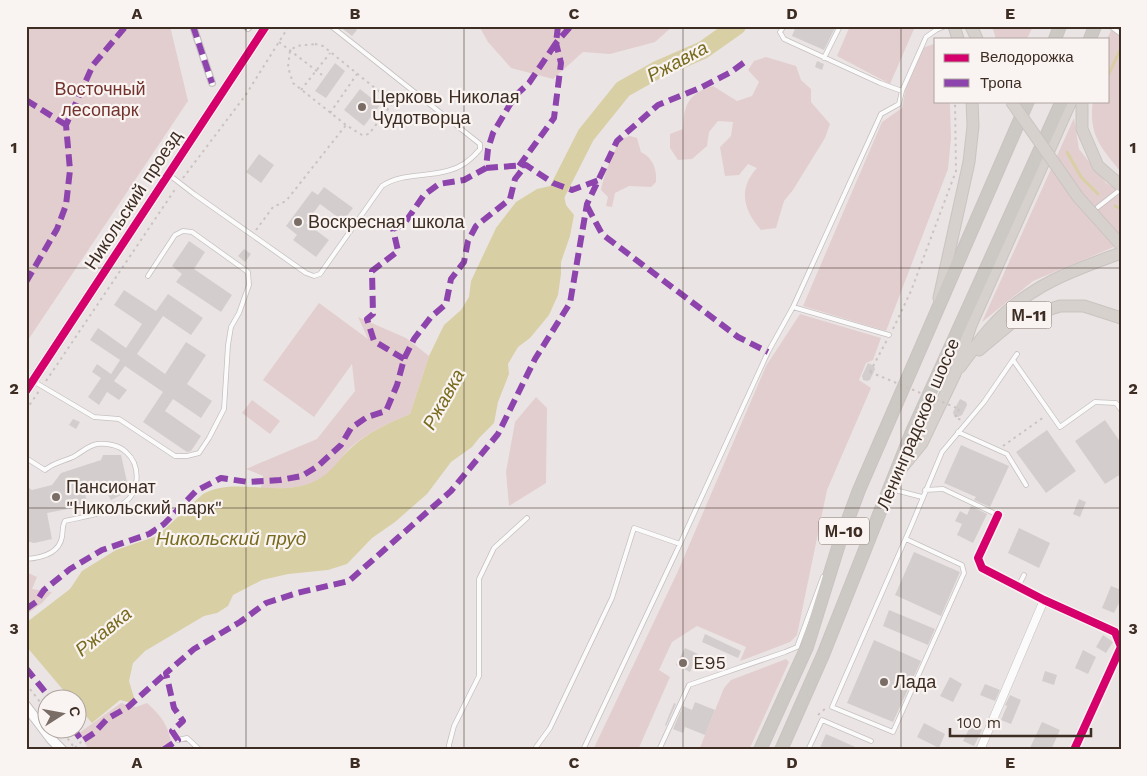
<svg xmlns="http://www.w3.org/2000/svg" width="1147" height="776" font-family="'Work Sans',sans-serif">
<rect width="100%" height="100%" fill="#eae5e4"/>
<path fill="#e3cecf" d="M 26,26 L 170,26 L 188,101 L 26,343 Z
M 479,26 L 673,26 L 655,42 L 610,54 L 583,52 L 553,79 L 511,68 L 488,42 Z
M 850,26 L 920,26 L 914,29 L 890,84 L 837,56 Z
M 992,26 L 1033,26 L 1027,39 L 996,39 Z
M 1113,26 L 1121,26 L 1121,172 C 1101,148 1088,134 1093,101 L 1108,101 L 1107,39 Z
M 936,43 L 936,101 L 949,101 L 950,105 L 951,139 L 948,169 L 886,331 L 803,306 L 882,122 L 902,108 L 909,71 L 920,49 Z
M 766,57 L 796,66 L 801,80 L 811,89 L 811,102 L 830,124 L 825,138 L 793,190 L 784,201 L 776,228 L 761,230 C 743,210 738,188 757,168 L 748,164 L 739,175 L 725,176 L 720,147 L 731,136 L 733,122 L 718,121 L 709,132 L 707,146 L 692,159 L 678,160 L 670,148 L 670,134 L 683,129 C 684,104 688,94 713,86 L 737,101 L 752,96 L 759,82 L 748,70 L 754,61 Z
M 1074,118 L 1079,149 L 1106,183 L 1121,192 L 1121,244 L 1033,281 L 982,322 Z
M 630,136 L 637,138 L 641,152 C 653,158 657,169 656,182 L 651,187 L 629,186 L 615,193 L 612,207 L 606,206 L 608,197 L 601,190 C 603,179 614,145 623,139 C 625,137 628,137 630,136 Z
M 319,303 L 368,339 L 358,317 L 406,338 L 429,356 L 410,414 C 389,423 368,432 350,448 C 343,455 338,465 330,472 C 313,489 284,489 261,488 L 263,476 L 246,469 L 317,439 L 355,391 L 352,364 L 314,417 L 263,380 Z
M 800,314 L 881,338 L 873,360 L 866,363 L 859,380 L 871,388 L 827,490 L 797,635 L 790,642 L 740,661 L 746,647 L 697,626 L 672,642 L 659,670 L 670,677 L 638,750 L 593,750 L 678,571 L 766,366 Z
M 536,397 L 547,408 L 546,483 L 509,506 L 506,472 L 515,422 Z
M 252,400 L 280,421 L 270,434 L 242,413 Z
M 26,572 L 37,577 L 32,589 L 52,592 L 42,603 L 26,615 Z
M 786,659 L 789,662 L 749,750 L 699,750 L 724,688 L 731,680 Z
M 121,703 L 136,707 L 147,703 C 162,716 171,729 172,750 L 150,750 L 148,747 L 145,750 L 89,750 L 79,733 Z"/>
<path fill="#d8cfa5" d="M 555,185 L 563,191 L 566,205 L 574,215 L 570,236 L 561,262 L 561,274 L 558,295 L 549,315 L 530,338 L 518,347 L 508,364 L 509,374 L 498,402 L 494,423 L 479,438 L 472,447 L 451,462 L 427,494 L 395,522 L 372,538 L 347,564 L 328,570 L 288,574 L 262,580 L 233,595 L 228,606 L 217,613 L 204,616 L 145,651 L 133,663 L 129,681 L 136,704 L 120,700 L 92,723 L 78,707 L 78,698 L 70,698 L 26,646 L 27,622 L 70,589 L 82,571 L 116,550 L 157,536 L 203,494 C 234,477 274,496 308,484 C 329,477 336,462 351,448 C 368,432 389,423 410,414 L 429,356 L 444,325 L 461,310 L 469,297 L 471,281 L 496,228 L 516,202 L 537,189 Z"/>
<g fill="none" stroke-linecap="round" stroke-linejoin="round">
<path stroke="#d8cfa5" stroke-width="3" d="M 1108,76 L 1120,50
M 1067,152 L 1081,177 L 1098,194
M 1115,206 L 1121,209"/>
<path stroke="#d8cfa5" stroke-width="18" d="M 549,208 L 586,135 L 623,89 L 657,70 L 703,50 L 737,26"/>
</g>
<path fill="#d3cecd" d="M 339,26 L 352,26 L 357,30 L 352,36 Z
M 796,26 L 836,26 L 824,50 L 792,36 Z
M 817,61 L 824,64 L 822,70 L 815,67 Z
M 335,63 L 345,71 L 326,98 L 315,91 Z
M 360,89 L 380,105 L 364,126 L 344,110 Z
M 259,154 L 274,165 L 261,183 L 246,172 Z
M 324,187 L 353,208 L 343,221 L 320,204 L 306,223 L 329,240 L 316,257 L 293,240 L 297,235 L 286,226 L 312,191 L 318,195 Z
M 189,241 L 205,252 L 194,269 L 232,295 L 221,312 L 176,282 L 182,274 L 172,266 Z
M 244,249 L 251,254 L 245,262 L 238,256 Z
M 124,290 L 156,311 L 168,294 L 203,318 L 191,335 L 163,316 L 137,354 L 165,374 L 186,342 L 206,355 L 187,384 L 212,401 L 201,418 L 173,399 L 165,411 L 201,436 L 191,451 L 187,452 L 143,422 L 163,392 L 125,366 L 114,381 L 127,390 L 119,400 L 107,392 L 99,405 L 88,397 L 101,378 L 92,372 L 97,364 L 111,374 L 120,360 L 90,340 L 98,328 L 126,348 L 142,324 L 114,305 Z
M 868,363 L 874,366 L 875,369 L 870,380 L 867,381 L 863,380 L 862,376 Z
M 960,399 L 966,402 L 967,405 L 962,415 L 958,417 L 954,416 L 953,412 Z
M 73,419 L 80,422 L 76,429 L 69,425 Z
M 1105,420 L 1121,443 L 1121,474 L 1105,484 L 1075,441 Z
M 1047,430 L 1076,471 L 1046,493 L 1016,452 Z
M 961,445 L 1009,466 L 990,507 L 974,500 L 976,497 L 944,483 Z
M 103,455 L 121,455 L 129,491 L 111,500 L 105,490 L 85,494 L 88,505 L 47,513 L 52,539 L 34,543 L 26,541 L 26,486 L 32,490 L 52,485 L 61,473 L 101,460 Z
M 1079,499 L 1086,502 L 1080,517 L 1073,514 Z
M 971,506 L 987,514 L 973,543 L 957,535 L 962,524 L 955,521 L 960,511 L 967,515 Z
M 1019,528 L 1050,543 L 1039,568 L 1008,553 Z
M 914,552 L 960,572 L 941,616 L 895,595 Z
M 1111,586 L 1121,590 L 1121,599 L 1114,613 L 1102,608 Z
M 889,610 L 935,629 L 928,645 L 883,626 Z
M 705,634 L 741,651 L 738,658 L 702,642 Z
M 1103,635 L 1113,642 L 1106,653 L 1096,647 Z
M 874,640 L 921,661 L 893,722 L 847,703 Z
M 685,648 L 698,654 L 690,672 L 676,665 Z
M 1083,650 L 1096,657 L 1088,674 L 1075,668 Z
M 1045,671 L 1057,675 L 1054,685 L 1042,681 Z
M 950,677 L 962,684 L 953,702 L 940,696 Z
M 985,684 L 1000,690 L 995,701 L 980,695 Z
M 1010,695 L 1021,700 L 1011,724 L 1001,720 L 1007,706 L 1005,705 Z
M 695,702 L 715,710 L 705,735 L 685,727 L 683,733 L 673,729 L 683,706 L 692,710 Z
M 674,703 L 676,704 L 666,726 L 665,725 Z
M 1042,722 L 1060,730 L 1051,750 L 1029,750 Z
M 924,723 L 945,734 L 939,748 L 917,737 Z
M 972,723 L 982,730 L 974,746 L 963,741 Z
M 826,734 L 862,750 L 819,750 Z"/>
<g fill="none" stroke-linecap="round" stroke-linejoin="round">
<defs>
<path id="service" d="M 784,26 L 780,32 L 784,39 L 880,83 L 902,91 L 926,37 L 936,30 L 945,26
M 1110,26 L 1121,34
M 824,58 L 840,26
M 168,174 L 194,194 L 306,273 L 314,276 L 320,274 L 382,186 C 401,173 426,177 447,171 C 460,168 472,159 480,149 L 480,144 L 331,26
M 1098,207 L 1121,189
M 793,307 L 889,335
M 1013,360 L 1060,427 L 1095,402 L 1116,403 L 1121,410
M 33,381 L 94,417 L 119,419 L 175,456 L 187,456 L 199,453 L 209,438 L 224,409 L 228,345 L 231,327 L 239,313 L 249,285 L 248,272 L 192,232 L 183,231 L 175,235 L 148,276
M 958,432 L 1007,454 L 1026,485
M 26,458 L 45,470 C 55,462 62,462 73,457 C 81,453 87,446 97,444 C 106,443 119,445 126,452 C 141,465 140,492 124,503 C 111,513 82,517 65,521 C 62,526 63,531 62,537 C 59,554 41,558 26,559
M 891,489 L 922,497
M 925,490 L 943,489 L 998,515
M 906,539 L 962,565 L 964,573 L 893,732 L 832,707 L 912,524 L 942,452 L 984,402 L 1017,354
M 1018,587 L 1024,575
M 178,740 L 187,738 L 200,750
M 303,750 L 309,750
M 449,750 L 449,745 L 454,726 L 479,676 L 479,579 L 494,548 L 527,518
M 534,750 L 550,728 L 612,598 L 634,528 L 680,544
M 583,750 L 680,544 L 768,352 L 793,307 L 881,114 L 899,104 L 902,91
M 659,750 L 689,685 L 785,652 L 797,647 L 823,577
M 808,750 L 822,720 L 871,741"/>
<path id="pedestrian" d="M 193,26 L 212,83
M 246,26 L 248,28"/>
<path id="minor" d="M 998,515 L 978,558 L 982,568 L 1044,600 L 1115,632 L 1121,647 L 1074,750
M 980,750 L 1044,600"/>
<path id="tertiary" d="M 26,391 L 266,26
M 26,706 L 51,739 L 62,750"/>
<path id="primary" d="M 954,26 L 958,39
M 971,26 L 977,39
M 1082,101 L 1082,129 L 1098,166 L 1121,186
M 939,298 L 969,162 L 973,126 L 972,101
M 979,350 L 1015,320 L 1060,306 L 1084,306 L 1121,318
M 960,367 C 971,353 981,337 994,324 C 1029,286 1073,270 1121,253
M 897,474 L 922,443 L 955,374 L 971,325 L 1071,101"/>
<path id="trunk" d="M 1055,39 L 1060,26
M 1090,39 L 1095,26
M 760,750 L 807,647 L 840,541 L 859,490 L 1028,101
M 781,750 L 823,655 L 911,434 L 1062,101"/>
</defs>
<use href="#service" stroke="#c6c1c0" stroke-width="5.5"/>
<use href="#pedestrian" stroke="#c6c1c0" stroke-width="8"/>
<use href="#minor" stroke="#c6c1c0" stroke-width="9"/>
<use href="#tertiary" stroke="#c6c1c0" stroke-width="11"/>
<use href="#primary" stroke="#cac3c1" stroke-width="13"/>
<use href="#trunk" stroke="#cac3c1" stroke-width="14"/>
<path stroke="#cac3c1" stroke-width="2" stroke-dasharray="2.5 4" stroke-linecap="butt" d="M 279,42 L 322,75
M 315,44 L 323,46 L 391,101 L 391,105 L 369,134 L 362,135 L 346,125 L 293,83 L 288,67 L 290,50 L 297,46 Z
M 301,90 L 330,53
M 330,113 L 357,74
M 183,178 L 245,96 L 289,26
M 256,230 L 273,207 L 286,201 L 346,125
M 893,329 L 911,291 L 956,171 L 955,101
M 870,372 L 887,340
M 46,381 L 176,188
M 959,409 L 955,418 L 962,420
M 26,410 L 39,391
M 1003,446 L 1044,417
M 26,684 L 48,712
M 818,715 L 826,708
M 60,728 L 76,750
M 75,748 L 82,741"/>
<use href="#service" stroke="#fcfbfb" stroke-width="4"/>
<use href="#pedestrian" stroke="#fcfbfb" stroke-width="5.5"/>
<use href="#minor" stroke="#fcfbfb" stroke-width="8"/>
<use href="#tertiary" stroke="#fcfbfb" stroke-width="9"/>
<use href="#primary" stroke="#d6d1cd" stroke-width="11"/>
<use href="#trunk" stroke="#ccc8c4" stroke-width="12"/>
<defs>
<path id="primary-bridge" d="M 1011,101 L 1078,197 L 1121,245"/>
</defs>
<use href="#primary-bridge" stroke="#cac3c1" stroke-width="13" stroke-linecap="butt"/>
<path stroke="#cac3c1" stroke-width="2" stroke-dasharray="2.5 4" stroke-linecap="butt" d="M 870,372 L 959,409"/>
<use href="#primary-bridge" stroke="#d6d1cd" stroke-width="11"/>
<path stroke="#8e44ad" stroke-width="6" stroke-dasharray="12 6" stroke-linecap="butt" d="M 193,26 L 212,83
M 246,26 L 248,28
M 26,100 L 66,125
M 519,166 L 554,118 L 561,63 L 556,43 L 571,26
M 486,168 L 526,165 L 553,183 L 572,190 L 599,180
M 587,206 L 602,234 L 738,337 L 768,352
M 26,282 L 57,229 L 66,205 L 70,170 L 66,125 L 93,65 L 126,26
M 404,359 L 374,341 L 367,319 L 373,314 L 372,271 L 398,251 L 393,229 L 404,224 L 424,195 L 439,184 L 464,180 L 486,168 L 488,149 L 493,133 L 515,96 L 529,83 L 556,43 L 558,26
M 26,609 L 36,602 L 44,590 L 70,569 L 102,550 L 149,534 L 164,524 L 196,491 L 221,478 L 248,482 L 280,480 L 302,476 L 318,466 L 341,445 L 351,428 L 367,417 L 386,411 L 397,385 L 404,359 L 414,339 L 431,317 L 446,304 L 451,279 L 464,262 L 468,241 L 476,226 L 510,199 L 515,179 L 526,165
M 26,668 L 50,698
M 73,728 L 82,741 L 94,733 L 107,719 L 128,707 L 166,673
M 163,750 L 178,740 L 172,731 L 183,721 L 174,708 L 166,673 L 194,649 L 240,622 L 266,603 L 297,593 L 349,581 L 451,491 L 498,434 L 535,359 L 570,303 L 587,204 L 617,141 L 658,105 L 700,88 L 731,72 L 746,61"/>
<defs>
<path id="cycleway" d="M 26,391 L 266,26
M 998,515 L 978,558 L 982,568 L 1044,600 L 1115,632 L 1121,647 L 1074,750"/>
</defs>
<use href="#cycleway" stroke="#f9f4f2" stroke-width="11"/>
<use href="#cycleway" stroke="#d6006c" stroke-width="8"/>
</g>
<path fill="none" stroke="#3d2d22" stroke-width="1" stroke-opacity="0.55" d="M 246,26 L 246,750M 464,26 L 464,750M 683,26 L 683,750M 901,26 L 901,750M 26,268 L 1121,268M 26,508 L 1121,508"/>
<g fill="#7a6d66" stroke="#f9f4f2" stroke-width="2">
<circle cx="362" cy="107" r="5"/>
<circle cx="298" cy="222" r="5"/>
<circle cx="56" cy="497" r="5"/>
<circle cx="683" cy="663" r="5"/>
<circle cx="884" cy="682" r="5"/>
</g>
<g text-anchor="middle" stroke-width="4.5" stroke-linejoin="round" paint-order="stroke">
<g fill="#f9f4f2" stroke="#756960" stroke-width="1">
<rect x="1006.5" y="301.5" width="45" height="27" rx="4"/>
<rect x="819" y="517.5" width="50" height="27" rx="4"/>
</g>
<g font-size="16" font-weight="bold" fill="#3d2d22">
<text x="1029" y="321">М-11</text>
<text x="844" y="537">М-10</text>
</g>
<g font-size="18" fill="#73322d" stroke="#f9f4f2">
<text x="100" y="95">Восточный<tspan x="100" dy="21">лесопарк</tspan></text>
</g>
<g font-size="18" fill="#3d2d22" stroke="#f9f4f2" text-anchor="start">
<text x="372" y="103">Церковь Николая<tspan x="372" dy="21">Чудотворца</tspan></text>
<text x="308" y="228">Воскресная школа</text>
<text x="66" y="493">Пансионат<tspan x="66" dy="21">"Никольский парк"</tspan></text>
<text x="693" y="669">E95</text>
<text x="894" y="688">Лада</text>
</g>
<g font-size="18" fill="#3d2d22" stroke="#f9f4f2">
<text transform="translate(133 200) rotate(-57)" y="6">Никольский проезд</text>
<text transform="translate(918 424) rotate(-67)" y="6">Ленинградское шоссе</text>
</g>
<g font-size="19" font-style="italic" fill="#786b1d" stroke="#f9f4f2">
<text transform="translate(677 61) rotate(-28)" y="7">Ржавка</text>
<text transform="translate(443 399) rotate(-61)" y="7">Ржавка</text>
<text x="231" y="545">Никольский пруд</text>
<text transform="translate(103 631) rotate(-39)" y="7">Ржавка</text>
</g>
</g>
<rect width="1147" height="776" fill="none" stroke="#f9f4f2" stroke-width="55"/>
<rect x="934" y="38" width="175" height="65" fill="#f9f4f2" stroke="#aea49f"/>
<rect x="944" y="54" width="25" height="8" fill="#d6006c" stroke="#aea49f"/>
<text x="980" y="62" font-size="15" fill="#3d2d22">Велодорожка</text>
<rect x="944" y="79" width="25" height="8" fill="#8e44ad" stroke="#aea49f"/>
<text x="980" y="88" font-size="15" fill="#3d2d22">Тропа</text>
<g transform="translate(62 714) rotate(79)"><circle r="24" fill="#f9f4f2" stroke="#aea49f"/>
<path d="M0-4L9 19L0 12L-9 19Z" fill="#7a6d66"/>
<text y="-8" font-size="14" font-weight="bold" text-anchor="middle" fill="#3d2d22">С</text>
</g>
<path d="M950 728v8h141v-8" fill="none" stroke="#3d2d22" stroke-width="2.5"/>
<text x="957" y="728" font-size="15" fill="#3d2d22" stroke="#f9f4f2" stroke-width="4" paint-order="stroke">100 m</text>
<rect x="28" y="28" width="1092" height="720" fill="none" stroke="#3d2d22" stroke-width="2"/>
<g font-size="16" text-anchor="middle" font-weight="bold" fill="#3d2d22">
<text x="137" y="19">A</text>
<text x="355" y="19">B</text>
<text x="574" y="19">C</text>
<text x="792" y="19">D</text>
<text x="1010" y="19">E</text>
<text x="14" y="153">1</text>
<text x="1133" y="153">1</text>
<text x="14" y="394">2</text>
<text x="1133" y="394">2</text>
<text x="14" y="634">3</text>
<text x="1133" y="634">3</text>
<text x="137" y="768">A</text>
<text x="355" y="768">B</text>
<text x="574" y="768">C</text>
<text x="792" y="768">D</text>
<text x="1010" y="768">E</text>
</g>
</svg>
